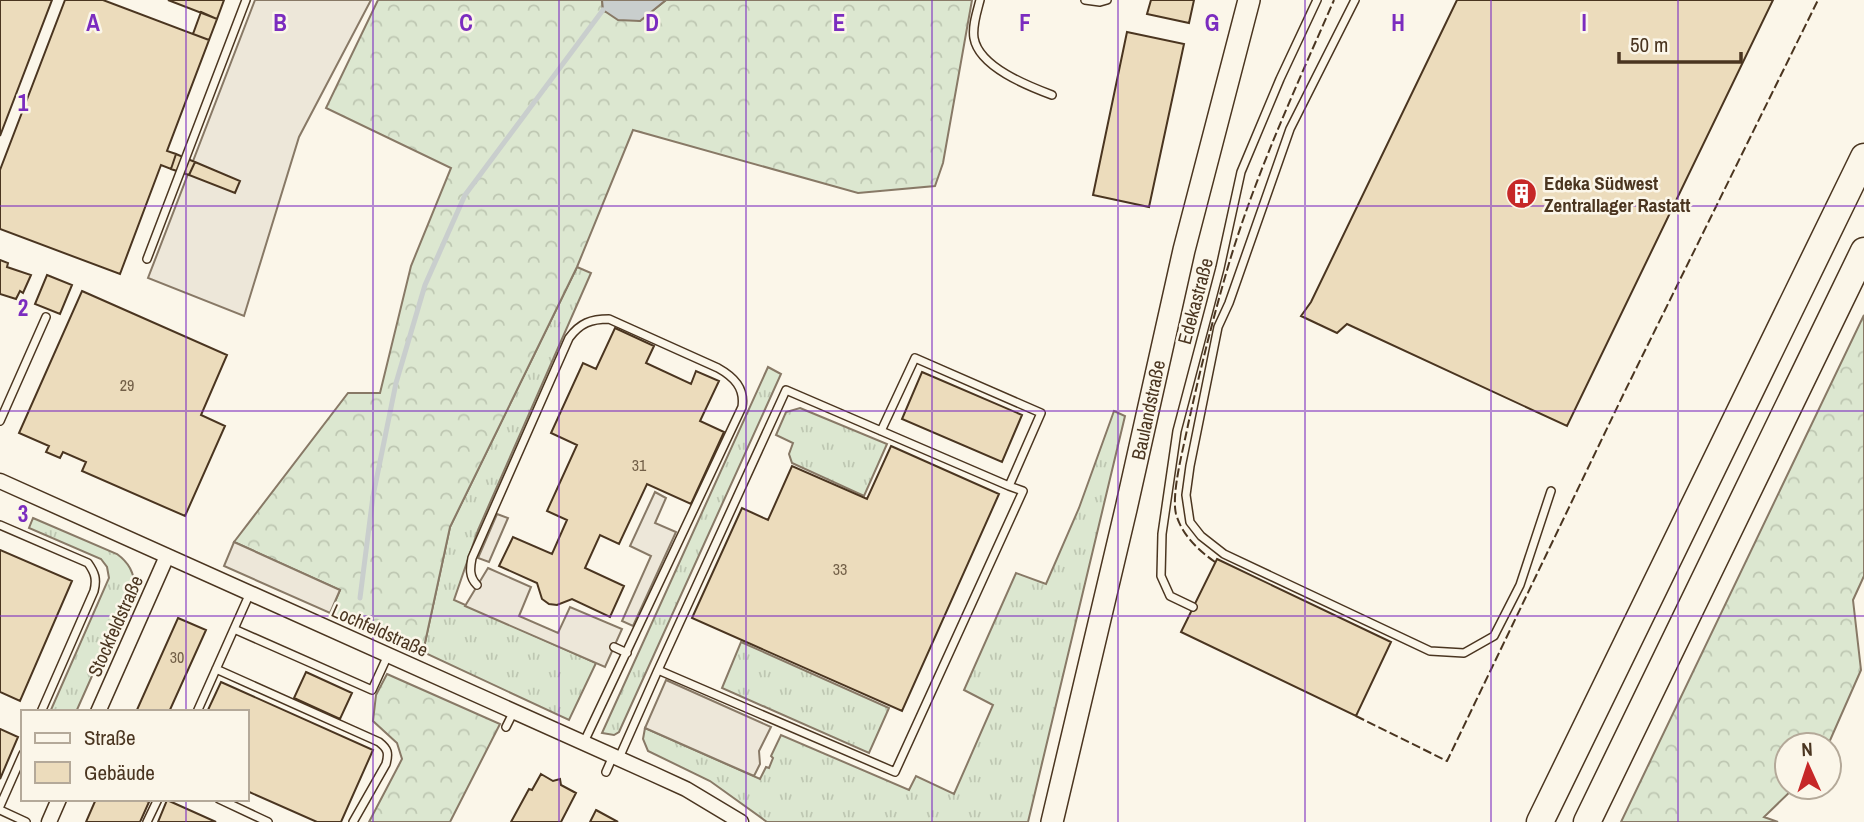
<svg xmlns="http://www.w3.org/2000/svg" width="1864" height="822" font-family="'Archivo Narrow',sans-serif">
<defs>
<pattern id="grass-tufts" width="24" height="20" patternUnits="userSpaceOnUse" patternTransform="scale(1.75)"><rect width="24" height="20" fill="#dce7d0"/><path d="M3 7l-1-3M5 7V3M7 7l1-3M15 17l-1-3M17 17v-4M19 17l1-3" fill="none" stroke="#bec7b2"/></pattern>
<pattern id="forest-crowns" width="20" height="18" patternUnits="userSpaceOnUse" patternTransform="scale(1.75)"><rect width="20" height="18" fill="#dce7d0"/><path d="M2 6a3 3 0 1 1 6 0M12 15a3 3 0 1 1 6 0" fill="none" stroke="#bec7b2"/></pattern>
</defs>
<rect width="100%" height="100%" fill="#fbf6e9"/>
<path fill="url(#grass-tufts)" stroke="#887966" stroke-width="2" d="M 577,267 L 591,273 L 478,530 L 454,600 L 596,663 L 569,720 L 423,652 L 450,527 Z
M 768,367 L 781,374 L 619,732 L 614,735 L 602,733 Z
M 800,408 L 887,444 L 864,496 L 792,463 L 789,454 L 793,443 L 776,435 L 786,412 Z
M 1114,411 L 1125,416 L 1028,822 L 767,822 L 710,781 L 648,751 L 643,739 L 645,728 L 760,779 L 766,767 L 769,768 L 773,758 L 771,756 L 781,735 L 909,790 L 916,776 L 954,794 L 993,705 L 964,690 L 1016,573 L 1046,584 L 1079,508 Z
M 33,518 L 117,554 C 150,578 128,611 115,640 L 108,643 L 104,649 L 76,712 L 50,712 L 109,578 L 107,567 L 101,559 L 29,528 Z
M 741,642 L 889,708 L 869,753 L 722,688 Z"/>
<path fill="url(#forest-crowns)" stroke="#887966" stroke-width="2" d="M 378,0 L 602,0 L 603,11 L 640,21 L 666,0 L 972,0 L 943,163 L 935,186 L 858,193 L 633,130 L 577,267 L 450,527 L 423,652 L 330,613 L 340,590 L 234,542 L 348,393 L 380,393 L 411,266 L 451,168 L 326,108 Z
M 1864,315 L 1864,576 L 1853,600 L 1861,670 L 1828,745 L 1787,745 L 1787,787 L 1795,787 L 1764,817 L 1778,822 L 1621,822 Z
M 387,674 L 500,724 L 450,822 L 369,822 L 402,759 L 397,743 L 373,721 L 376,695 Z"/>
<path fill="#ede7d9" stroke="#887966" stroke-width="2" d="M 255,0 L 371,0 L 299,137 L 244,316 L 148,278 Z
M 655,492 L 666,498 L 655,523 L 676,532 L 633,626 L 622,621 L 651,556 L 630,546 Z
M 497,514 L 508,518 L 489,562 L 478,558 Z
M 234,542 L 340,590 L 330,613 L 224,566 Z
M 488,568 L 531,587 L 519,616 L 558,633 L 570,607 L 622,629 L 605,667 L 465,606 Z
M 666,680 L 771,727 L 759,751 L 760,764 L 754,776 L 645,728 Z"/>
<path fill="#c9cecd" stroke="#887966" stroke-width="2" d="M 602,0 L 666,0 L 640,21 L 618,20 L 603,10 Z"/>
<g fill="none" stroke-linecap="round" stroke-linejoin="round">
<path stroke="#c9cecd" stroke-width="5" d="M 360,598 L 373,496 L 396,383 L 425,285 L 465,195 L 603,10"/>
</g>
<path fill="#ecdcbc" stroke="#4a3520" stroke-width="2" d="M 0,0 L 52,0 L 0,136 Z
M 65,0 L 103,0 L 209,40 L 167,151 L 176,154 L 171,169 L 161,165 L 120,274 L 0,229 L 0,170 Z
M 168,0 L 224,0 L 217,19 Z
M 1151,0 L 1194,0 L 1189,23 L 1147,14 Z
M 1457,0 L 1773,0 L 1567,426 L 1347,324 L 1337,333 L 1301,316 L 1311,302 Z
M 201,12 L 217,19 L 209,40 L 193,34 Z
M 1127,32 L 1184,44 L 1149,207 L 1093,195 Z
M 176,154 L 195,162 L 189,175 L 171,169 Z
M 195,162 L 240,181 L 235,193 L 189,175 Z
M 0,260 L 8,263 L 7,267 L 31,275 L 23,293 L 20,291 L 16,299 L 0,294 Z
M 47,275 L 72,285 L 60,314 L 35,304 Z
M 82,291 L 227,355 L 201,415 L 225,426 L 185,516 L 82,471 L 86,462 L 63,452 L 60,458 L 46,452 L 49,446 L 19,433 Z
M 615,328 L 654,346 L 646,363 L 691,384 L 696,371 L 719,381 L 700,421 L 724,432 L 691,504 L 647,484 L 619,544 L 600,535 L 585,568 L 624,586 L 610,617 L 572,599 L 557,605 L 549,604 L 542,599 L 537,583 L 499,566 L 513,537 L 552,554 L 567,520 L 547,511 L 577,445 L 551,433 L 583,363 L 596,369 Z
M 922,372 L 1022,415 L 1002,462 L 902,419 Z
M 891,446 L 999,494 L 902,711 L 692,618 L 742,508 L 768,520 L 792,466 L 867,499 Z
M 0,550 L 72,581 L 20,701 L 0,692 Z
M 1217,559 L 1391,642 L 1356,716 L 1181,632 Z
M 178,618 L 206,630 L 169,712 L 136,712 Z
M 306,672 L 352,693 L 340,719 L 294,698 Z
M 221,682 L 373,750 L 341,822 L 317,822 L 247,791 L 247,712 L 207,712 Z
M 0,729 L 18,737 L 0,779 Z
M 541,774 L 553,781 L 560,779 L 561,785 L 576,793 L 561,822 L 511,822 L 529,789 L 532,790 Z
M 96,799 L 142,799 L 149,802 L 140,822 L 86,822 Z
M 167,800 L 216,822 L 158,822 Z
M 596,810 L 618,822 L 590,822 Z"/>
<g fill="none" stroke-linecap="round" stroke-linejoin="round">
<defs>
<path id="lane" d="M 980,0 C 977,12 972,26 974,38 C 979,67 1028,86 1052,95
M 1085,0 L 1100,2 L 1107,0
M 1355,0 L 1290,129 L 1229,303 L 1218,327 L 1190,466 L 1186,495 L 1190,522 L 1201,536 L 1224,554 L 1430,651 L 1464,653 L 1494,636 L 1520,585 L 1551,491
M 147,259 L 246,0
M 0,421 L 46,317
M 0,525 L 88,563 C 95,573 97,579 94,591 L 41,712
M 477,585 C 469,577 470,568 472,558 L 569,338 C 580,323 591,319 609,319 L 718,368 C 734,377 745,388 742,407 L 584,742
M 1193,607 L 1170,596 L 1161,576 L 1162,534 L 1177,431 L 1220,268 L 1241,172 L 1280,79 L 1317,0
M 234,629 L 372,690 L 388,655
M 614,647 L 627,653
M 216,669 L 379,742 C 388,749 389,753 386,764 L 353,822
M 658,670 L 786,390 L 1009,486 L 1041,413 L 915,358 L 881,431
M 197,712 L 250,593
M 506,727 L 514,711
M 619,758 L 658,670 L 895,772 L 1023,491 L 1009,486
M 606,772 L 613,756
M 219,799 L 268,822
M 0,806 L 23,754
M 0,810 L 26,822
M 147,822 L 158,799"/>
<path id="street" d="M 0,481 L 651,773 L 686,789 L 741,822
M 98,712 L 167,556
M 49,822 L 59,799"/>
<path id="secondary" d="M 1052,822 L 1126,509 L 1184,250 L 1249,0"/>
<path id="highway" d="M 1540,822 L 1864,157
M 1587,822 L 1864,251"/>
</defs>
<use href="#lane" stroke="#4a3520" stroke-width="10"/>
<use href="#street" stroke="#4a3520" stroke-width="17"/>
<use href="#secondary" stroke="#4a3520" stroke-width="24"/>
<use href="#highway" stroke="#4a3520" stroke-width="29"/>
<use href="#lane" stroke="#fbf6e9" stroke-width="7"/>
<use href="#street" stroke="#fbf6e9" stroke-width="14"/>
<use href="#secondary" stroke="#fbf6e9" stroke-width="21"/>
<use href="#highway" stroke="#fbf6e9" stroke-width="26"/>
<path stroke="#4a3520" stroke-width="2" stroke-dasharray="9 3.5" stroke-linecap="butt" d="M 1215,562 C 1198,550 1182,535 1176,514 C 1171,493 1184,446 1188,425 C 1200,370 1214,314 1230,260 C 1257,171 1297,85 1334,0
M 1356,716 L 1447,761 L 1625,391 L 1818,0"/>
</g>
<path fill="none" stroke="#7b2cbf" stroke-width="2" stroke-opacity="0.55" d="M 186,0 L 186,712M 373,0 L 373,822M 559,0 L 559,822M 746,0 L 746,822M 932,0 L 932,822M 1118,0 L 1118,822M 1305,0 L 1305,822M 1491,0 L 1491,822M 1678,0 L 1678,822M 0,206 L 1864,206M 0,411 L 1864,411M 0,616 L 1864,616M 186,799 L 186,822"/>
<defs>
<symbol id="building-disc" viewBox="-11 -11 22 22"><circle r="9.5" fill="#c62828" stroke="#fbf6e9"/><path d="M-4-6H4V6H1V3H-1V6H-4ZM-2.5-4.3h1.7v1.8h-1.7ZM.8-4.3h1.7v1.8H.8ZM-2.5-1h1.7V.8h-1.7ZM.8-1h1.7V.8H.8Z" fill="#fff"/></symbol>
</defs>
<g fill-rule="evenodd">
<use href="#building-disc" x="1504" y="176" width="35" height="35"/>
</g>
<g text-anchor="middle" stroke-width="5" stroke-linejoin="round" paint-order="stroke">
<g font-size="16" fill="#725f47">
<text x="127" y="391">29</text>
<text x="639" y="471">31</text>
<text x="840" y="575">33</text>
<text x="177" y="663">30</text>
</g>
<g font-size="19" font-weight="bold" fill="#4a3520" stroke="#fbf6e9" text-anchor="start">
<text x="1544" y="190">Edeka Südwest<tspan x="1544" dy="22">Zentrallager Rastatt</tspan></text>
</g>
<g font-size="19" fill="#4a3520" stroke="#fbf6e9">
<text transform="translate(1195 301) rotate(-75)" y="7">Edekastraße</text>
<text transform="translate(1148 410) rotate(-78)" y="7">Baulandstraße</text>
<text transform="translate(115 626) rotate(-66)" y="7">Stockfeldstraße</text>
<text transform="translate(380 630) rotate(24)" y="7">Lochfeldstraße</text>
</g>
</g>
<g font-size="23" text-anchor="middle" font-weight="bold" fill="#7b2cbf" stroke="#fbf6e9" stroke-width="5" stroke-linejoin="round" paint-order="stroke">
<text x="93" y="31">A</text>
<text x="280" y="31">B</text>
<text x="466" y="31">C</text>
<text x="652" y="31">D</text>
<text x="839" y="31">E</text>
<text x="1025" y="31">F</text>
<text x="1212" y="31">G</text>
<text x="1398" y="31">H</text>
<text x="1584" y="31">I</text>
<text x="23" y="111">1</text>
<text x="23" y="316">2</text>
<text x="23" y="522">3</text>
</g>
<rect x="21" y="710" width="228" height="91" fill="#fbf6e9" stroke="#b4a999" stroke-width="2"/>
<rect x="35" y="733" width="35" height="10" fill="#fbf6e9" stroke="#b4a999" stroke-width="2"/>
<text x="84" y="745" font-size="21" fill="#4a3520">Straße</text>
<rect x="35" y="762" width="35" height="21" fill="#ecdcbc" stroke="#b4a999" stroke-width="2"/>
<text x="84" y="780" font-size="21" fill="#4a3520">Gebäude</text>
<g transform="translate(1808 766) rotate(357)"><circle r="33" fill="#fbf6e9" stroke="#b4a999" stroke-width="2"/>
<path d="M0-5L12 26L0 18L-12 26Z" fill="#c62828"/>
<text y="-10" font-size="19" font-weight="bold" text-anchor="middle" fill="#4a3520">N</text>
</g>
<path d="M1619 52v10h122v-10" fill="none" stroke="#4a3520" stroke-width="3.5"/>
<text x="1630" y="52" font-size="21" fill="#4a3520" stroke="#fbf6e9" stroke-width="5" paint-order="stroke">50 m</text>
</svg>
